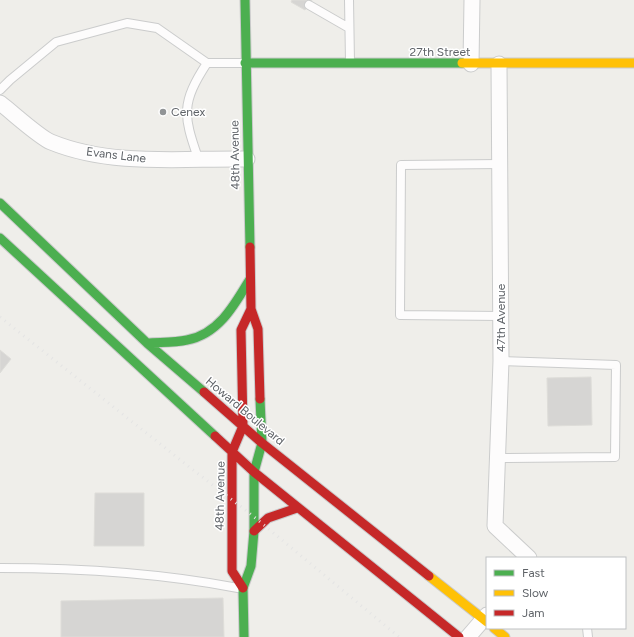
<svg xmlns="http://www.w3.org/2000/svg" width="634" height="637" font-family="Figtree,sans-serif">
<rect width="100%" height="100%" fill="#efeeea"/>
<path fill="#d6d5d3" stroke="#deddd9" d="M 292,0 L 312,0 L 305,10 L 291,2 Z
M 0,350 L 11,359 L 0,373 Z
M 591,377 L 592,425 L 548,426 L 547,378 Z
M 95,493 L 144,493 L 144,546 L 94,546 Z
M 223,598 L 224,637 L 61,637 L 61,601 Z"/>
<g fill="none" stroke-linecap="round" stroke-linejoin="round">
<defs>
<path id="lane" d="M 349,0 L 350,62
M 309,5 L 349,28
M 0,90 L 10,80 L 56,42 L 127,23 L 157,28 L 207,63
M 198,158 C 183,115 181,103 207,63 L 244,63
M 500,164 L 401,165 L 400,315 L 501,316
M 498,458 L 615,457 L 616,365 L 501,361
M 0,568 C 80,568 160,573 238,588
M 587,628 L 588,637"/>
<path id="street" d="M 471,64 L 472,0
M 499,64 L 501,361 L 495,526 L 529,558
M 0,103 C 12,112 39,137 51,142 C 112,167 183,158 247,159
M 468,637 L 487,615"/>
<path id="fast" d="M 245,0 L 250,247
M 245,63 L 462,63
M 0,203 L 147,343 L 204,392
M 0,238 L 215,436
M 147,343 C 160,342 174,343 187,340 C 219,334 235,304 250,279
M 244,637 L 243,588 L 251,566 L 254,531 L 254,472 L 262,443 L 260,399"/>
<path id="slow" d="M 462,63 L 634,63
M 429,576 L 487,622
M 494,628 L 505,637"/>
<path id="jam" d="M 250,247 L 251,309 L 258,329 L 260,399
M 204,392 L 262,443 L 429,576
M 215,436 L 254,472 L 459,637
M 254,531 L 268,518 L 297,508
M 243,588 L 232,571 L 232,452 L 243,426 L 241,330 L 251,309"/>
</defs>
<use href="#lane" stroke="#cbcccc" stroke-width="10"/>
<use href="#street" stroke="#cbcccc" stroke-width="17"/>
<use href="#fast" stroke="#cacacb" stroke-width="11"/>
<use href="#slow" stroke="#cacacb" stroke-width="11"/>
<use href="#jam" stroke="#cacacb" stroke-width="11"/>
<use href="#lane" stroke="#fdfcfc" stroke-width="8"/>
<use href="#street" stroke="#fdfcfc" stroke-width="15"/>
<use href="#fast" stroke="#4caf50" stroke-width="9"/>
<use href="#slow" stroke="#ffc107" stroke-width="9"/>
<use href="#jam" stroke="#c62828" stroke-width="9"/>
<path stroke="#e4e4e4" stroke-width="3" stroke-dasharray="1 5" stroke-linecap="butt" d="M 0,317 L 188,466 L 253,516 L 399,637"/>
</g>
<circle fill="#919496" stroke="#fff" stroke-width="1.5" cx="163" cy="112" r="4"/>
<g text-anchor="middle" stroke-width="3" stroke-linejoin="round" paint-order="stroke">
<g font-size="12" fill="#5f6368" stroke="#fff">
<text x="440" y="56">27th Street</text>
<text transform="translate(116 155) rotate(7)" y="4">Evans Lane</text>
<text transform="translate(235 155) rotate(-91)" y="4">48th Avenue</text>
<text transform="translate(501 318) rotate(-90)" y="4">47th Avenue</text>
<text transform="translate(245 411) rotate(40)" y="4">Howard Boulevard</text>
<text transform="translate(220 496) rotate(-89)" y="4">48th Avenue</text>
</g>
<g font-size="12" fill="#5f6368" stroke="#fff" text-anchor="start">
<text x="171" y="116">Cenex</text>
</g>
</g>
<rect x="486" y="557" width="140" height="72" fill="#ffffff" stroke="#bfc1c3"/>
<rect x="494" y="570" width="20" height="6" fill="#4caf50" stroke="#bfc1c3"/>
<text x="522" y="577" font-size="12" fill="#5f6368">Fast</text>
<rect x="494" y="590" width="20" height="6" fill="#ffc107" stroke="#bfc1c3"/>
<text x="522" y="597" font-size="12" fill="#5f6368">Slow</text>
<rect x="494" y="610" width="20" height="6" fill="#c62828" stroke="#bfc1c3"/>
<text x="522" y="617" font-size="12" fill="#5f6368">Jam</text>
</svg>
